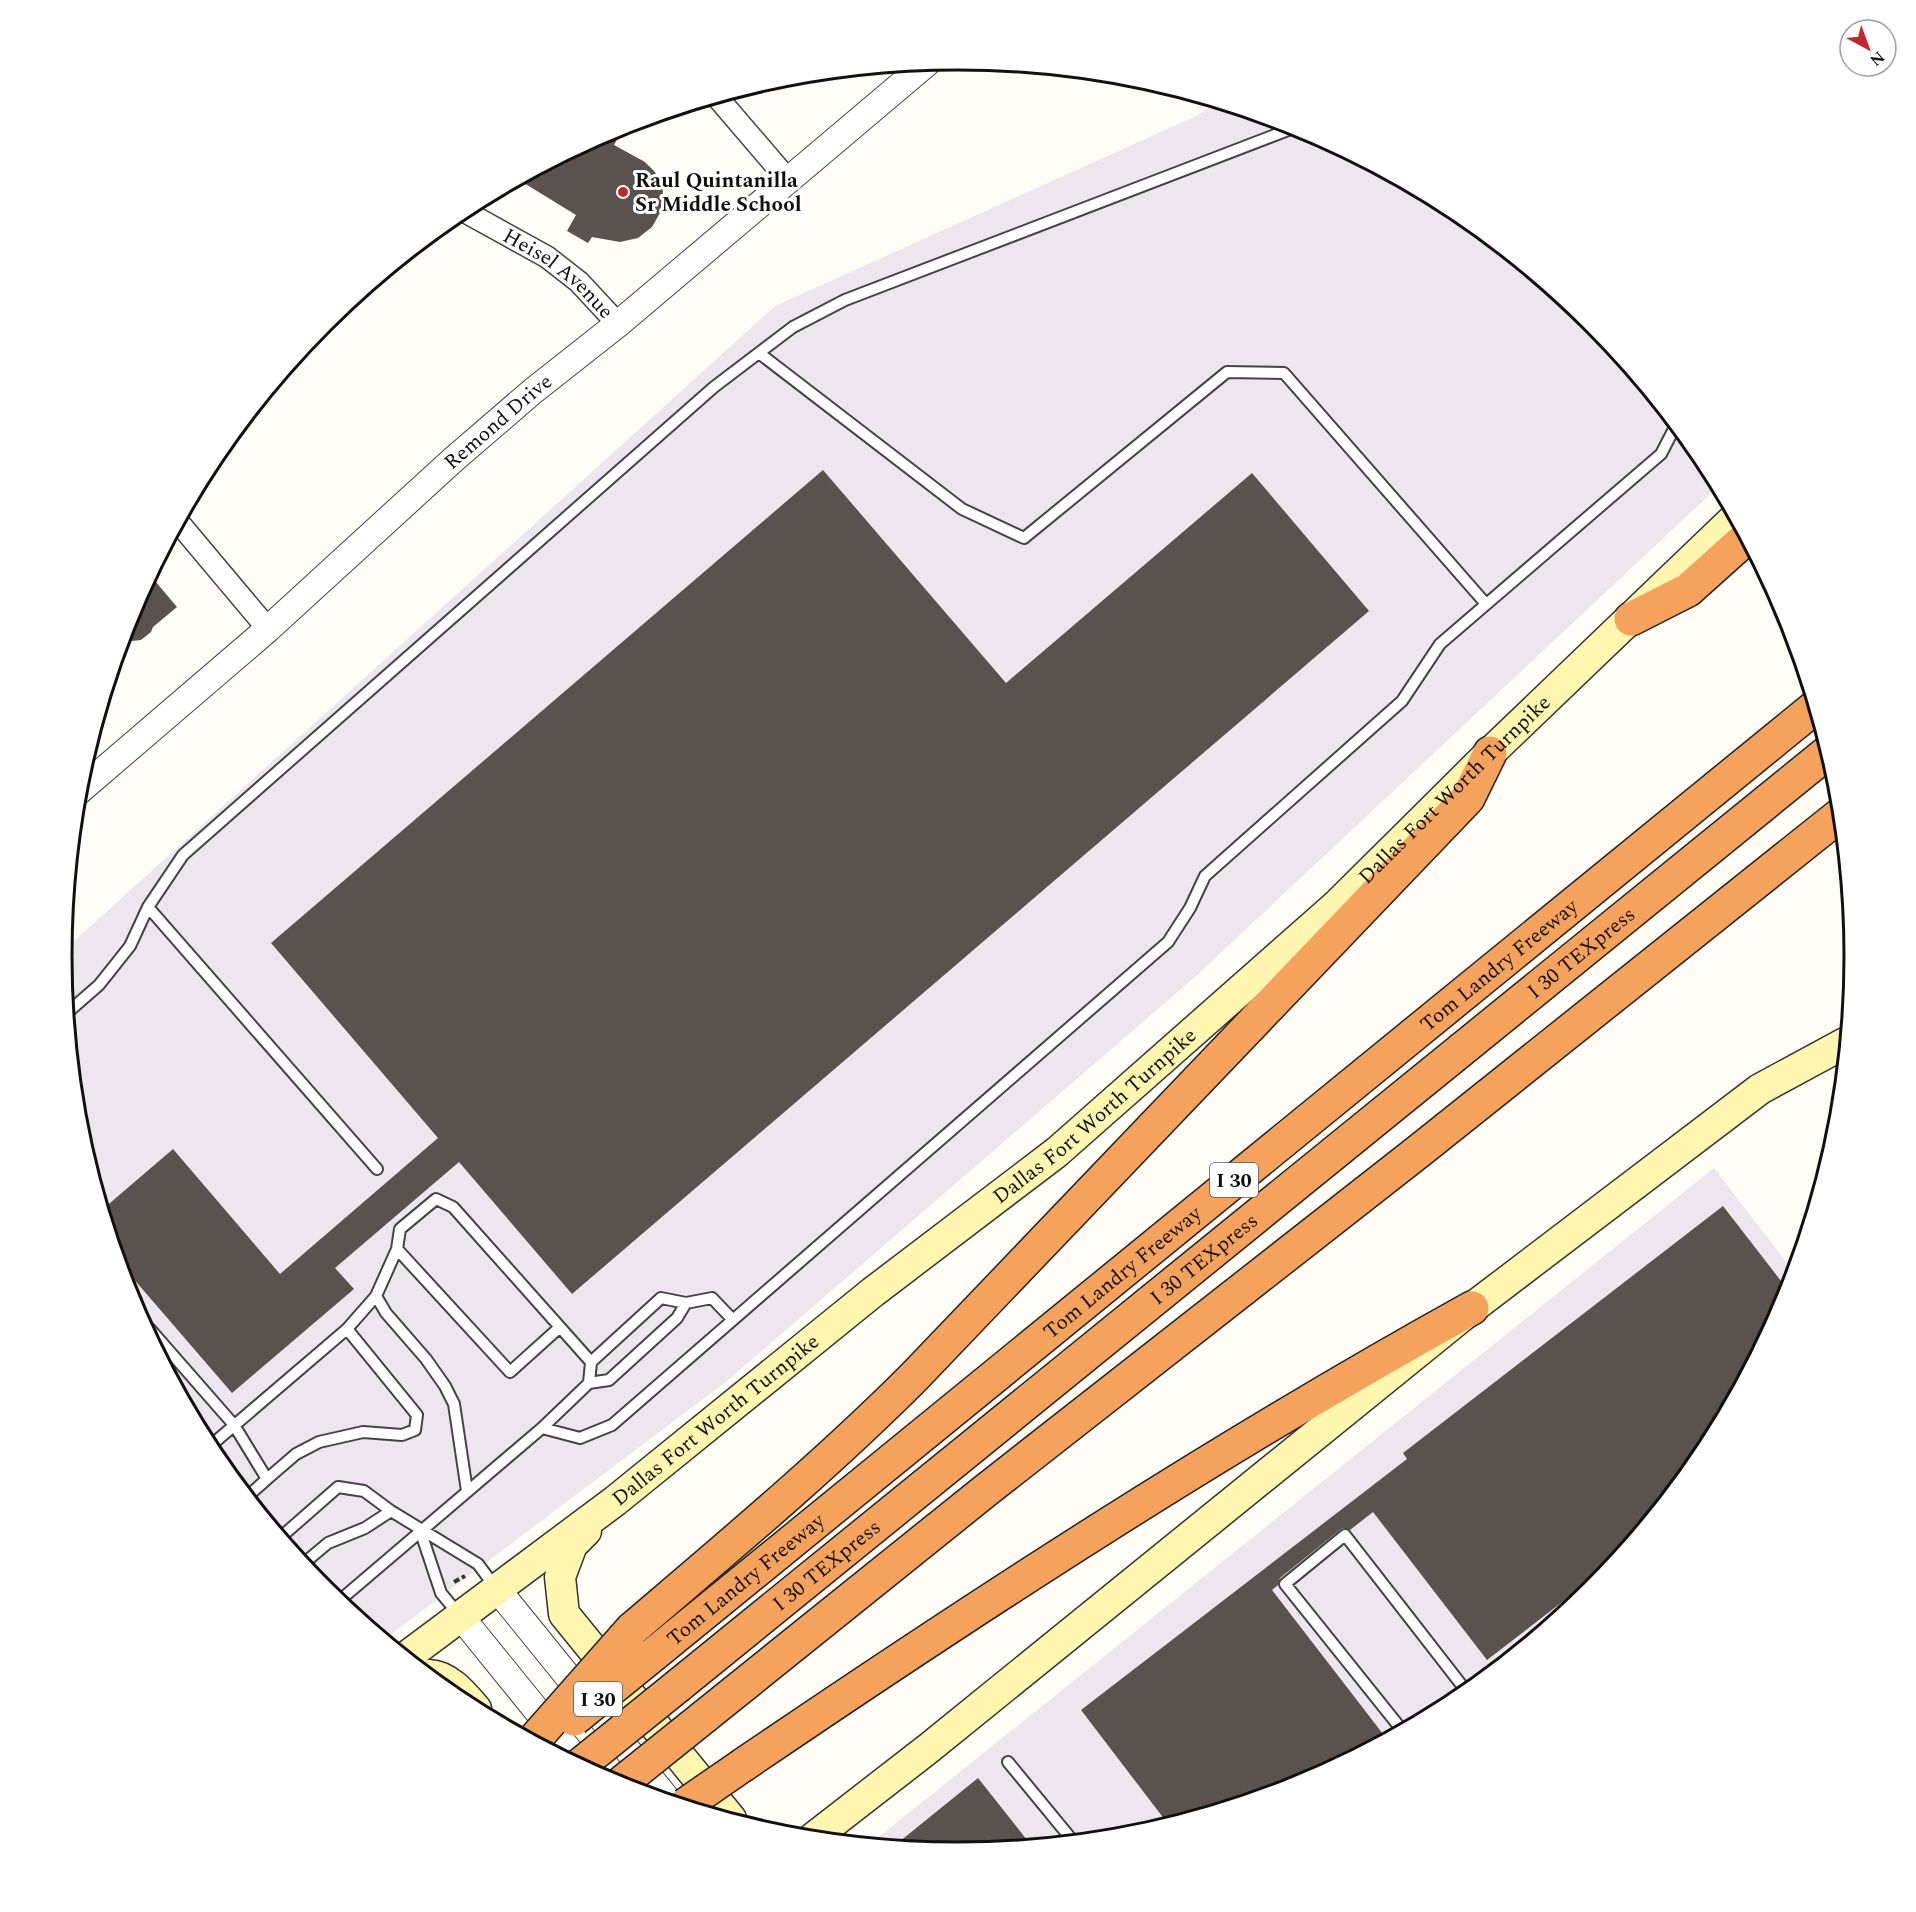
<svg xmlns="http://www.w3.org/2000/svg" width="1916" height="1912" font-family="Spectral,serif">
<rect width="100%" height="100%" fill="#fffdf5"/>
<path fill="#eee6ef" d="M 1217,103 L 1301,128 L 1456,211 L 1592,323 L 1703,458 L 1718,487 L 1195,977 L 727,1381 L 385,1639 L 324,1589 L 213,1454 L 130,1299 L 79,1130 L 62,952 L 775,306 L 1196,116 Z
M 1714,1168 L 1794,1272 L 1786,1299 L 1703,1454 L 1591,1590 L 1456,1701 L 1301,1784 L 1132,1835 L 958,1852 L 871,1843 Z"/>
<path fill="#5a524d" d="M 625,125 L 614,145 L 645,162 L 655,172 L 663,191 L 661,211 L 652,227 L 638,238 L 620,242 L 592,237 L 588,243 L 567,231 L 576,215 L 519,180 L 615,128 Z
M 823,470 L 1006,683 L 1252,473 L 1369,611 L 572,1294 L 459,1162 L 335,1268 L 354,1289 L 232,1393 L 119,1262 L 103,1209 L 173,1149 L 280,1274 L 438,1138 L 271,943 Z
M 150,575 L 177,607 L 153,627 L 151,632 L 141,640 L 122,642 L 130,613 Z
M 1723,1206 L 1788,1290 L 1786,1299 L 1703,1454 L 1614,1562 L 1487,1660 L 1373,1512 L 1350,1530 L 1344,1528 L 1341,1529 L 1280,1578 L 1278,1585 L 1272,1590 L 1383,1734 L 1357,1754 L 1301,1784 L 1168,1824 L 1081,1710 L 1407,1459 L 1403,1453 Z
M 978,1778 L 1031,1845 L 958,1852 L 894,1846 Z"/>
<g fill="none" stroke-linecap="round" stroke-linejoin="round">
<defs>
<path id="service" d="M 759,353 L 962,509 L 1024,538 L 1227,372 L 1284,373 L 1486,604
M 148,907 L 377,1169
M 68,1012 L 99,985 L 130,946 L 148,907 L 183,855 L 714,387 L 793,327 L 845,300 L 1296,127
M 397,1249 L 510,1372 L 560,1327
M 376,1296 L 386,1313 L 426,1359 L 445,1386 L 454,1404 L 467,1491
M 686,1303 L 712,1298 L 733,1320
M 347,1329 L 376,1296 L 397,1249 L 400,1229 L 436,1199 L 453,1207 L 591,1362
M 147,1331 L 150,1329 L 234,1425 L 267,1479 L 248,1496
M 542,1428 L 589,1383 L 609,1380 L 677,1318 L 686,1303 L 661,1298 L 591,1362 L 589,1383
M 209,1447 L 347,1329 L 417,1415 L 415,1430 L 402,1435 L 363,1432 L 319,1442 L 296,1454 L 267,1479
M 420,1530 L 441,1593 L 460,1616
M 281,1537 L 338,1487 L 364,1491 L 391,1511 L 478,1564 L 495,1587
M 303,1564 L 328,1543 L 365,1528 L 391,1511
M 339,1601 L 542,1428 L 580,1438 L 612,1425 L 1168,942 L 1190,908 L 1205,876 L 1402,701 L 1440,644 L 1661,454 L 1676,425
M 1402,1730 L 1285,1584 L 1345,1535 L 1467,1692
M 1008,1762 L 1073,1841"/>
<g id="minor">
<path d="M 717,97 L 789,181"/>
<path id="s1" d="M 462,210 L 547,257 L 579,282 L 618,324"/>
<path d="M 179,523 L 268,629"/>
</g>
<g id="tertiary">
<path id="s2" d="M 78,792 L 268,629 L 454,459 L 533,391 L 618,324 L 927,63"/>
<path d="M 497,1589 L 668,1800"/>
<path d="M 461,1617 L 581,1765"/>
</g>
<g id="secondary">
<path d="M 586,1531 L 572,1545 L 560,1577 L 564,1614 L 731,1819"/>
<path id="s3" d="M 406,1657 L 615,1501 L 873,1292 L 1057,1152 L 1338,904 L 1490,753 L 1735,518"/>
<path d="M 429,1675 C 449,1676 464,1695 476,1709"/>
<path d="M 813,1838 L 929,1748 L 1472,1308 L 1760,1089 L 1845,1043"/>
</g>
<g id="motorway">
<path d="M 1631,619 L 1688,590 L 1746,538"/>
<path d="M 632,1629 C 728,1547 825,1466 914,1377 L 1468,798 L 1490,753"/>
<path id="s4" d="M 654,1654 L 1814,708"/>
<path id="s5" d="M 679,1685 L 1828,752"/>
<path d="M 705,1716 L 985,1491 L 1419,1151 L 1840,815"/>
<path d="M 743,1765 C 980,1604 1221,1447 1472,1308"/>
</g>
</defs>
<use href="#service" stroke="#444" stroke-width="14"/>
<use href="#minor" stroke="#444" stroke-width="24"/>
<use href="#tertiary" stroke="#444" stroke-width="28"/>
<use href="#secondary" stroke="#333" stroke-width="33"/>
<use href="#motorway" stroke="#222" stroke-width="36"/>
<path stroke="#333" stroke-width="4" stroke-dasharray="6 3" stroke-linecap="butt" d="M 454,1582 L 465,1576"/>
<use href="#service" stroke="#fff" stroke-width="10"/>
<use href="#minor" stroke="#fff" stroke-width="21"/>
<use href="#tertiary" stroke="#fff" stroke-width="26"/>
<use href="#secondary" stroke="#fff6b0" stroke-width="30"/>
<use href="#motorway" stroke="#f5a25d" stroke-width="33"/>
<defs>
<path id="motorway-bridge" d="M 574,1719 L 654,1654
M 534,1740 L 632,1629
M 580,1765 L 679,1685
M 619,1785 L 705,1716
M 685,1805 L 743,1765"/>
</defs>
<use href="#motorway-bridge" stroke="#222" stroke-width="36" stroke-linecap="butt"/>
<use href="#motorway-bridge" stroke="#f5a25d" stroke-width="33"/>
</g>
<circle fill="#c4262e" stroke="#fff" stroke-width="2" cx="623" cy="192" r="6"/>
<g text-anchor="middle" stroke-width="6" stroke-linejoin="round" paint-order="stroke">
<g fill="#fff" stroke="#585858" stroke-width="1.5">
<rect x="1210" y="1163" width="48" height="34" rx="4.5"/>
<rect x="574" y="1682" width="48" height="34" rx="4.5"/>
</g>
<g font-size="20" font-weight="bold" fill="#111">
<text x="1234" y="1187">I 30</text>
<text x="598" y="1706">I 30</text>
</g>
<g font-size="21" font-weight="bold" fill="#111" stroke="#fff" text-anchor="start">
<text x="635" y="187">Raul Quintanilla<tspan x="635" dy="24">Sr Middle School</tspan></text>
</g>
<g font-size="21" fill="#111" stroke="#fff">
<text dy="7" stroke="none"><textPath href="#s1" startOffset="116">Heisel Avenue</textPath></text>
<text dy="7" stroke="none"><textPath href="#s2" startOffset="560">Remond Drive</textPath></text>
<text dy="7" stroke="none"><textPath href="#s3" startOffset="1362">Dallas Fort Worth Turnpike</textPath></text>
<text dy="7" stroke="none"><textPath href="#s5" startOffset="1162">I 30 TEXpress</textPath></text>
<text dy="7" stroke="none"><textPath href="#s4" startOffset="1090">Tom Landry Freeway</textPath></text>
<text dy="7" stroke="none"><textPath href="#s3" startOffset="876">Dallas Fort Worth Turnpike</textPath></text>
<text dy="7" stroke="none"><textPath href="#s5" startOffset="676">I 30 TEXpress</textPath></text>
<text dy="7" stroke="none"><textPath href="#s4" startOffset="604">Tom Landry Freeway</textPath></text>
<text dy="7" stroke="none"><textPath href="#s3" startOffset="390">Dallas Fort Worth Turnpike</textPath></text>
<text dy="7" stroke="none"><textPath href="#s5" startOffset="190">I 30 TEXpress</textPath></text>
<text dy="7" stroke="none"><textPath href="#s4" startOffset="118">Tom Landry Freeway</textPath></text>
</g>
</g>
<path d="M0 0H1916V1912H0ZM72 956a886 886 0 1 1 1772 0a886 886 0 1 1-1772 0Z" fill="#fff" fill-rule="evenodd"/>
<path fill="none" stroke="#111" stroke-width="3" d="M72 956a886 886 0 1 1 1772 0a886 886 0 1 1-1772 0Z"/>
<g transform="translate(1868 48) rotate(139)"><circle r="28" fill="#ffffff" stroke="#a0a0a0" stroke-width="1.5"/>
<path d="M0-4.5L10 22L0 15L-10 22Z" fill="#c4262e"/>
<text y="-9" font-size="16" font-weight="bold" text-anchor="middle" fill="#111111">N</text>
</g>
</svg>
